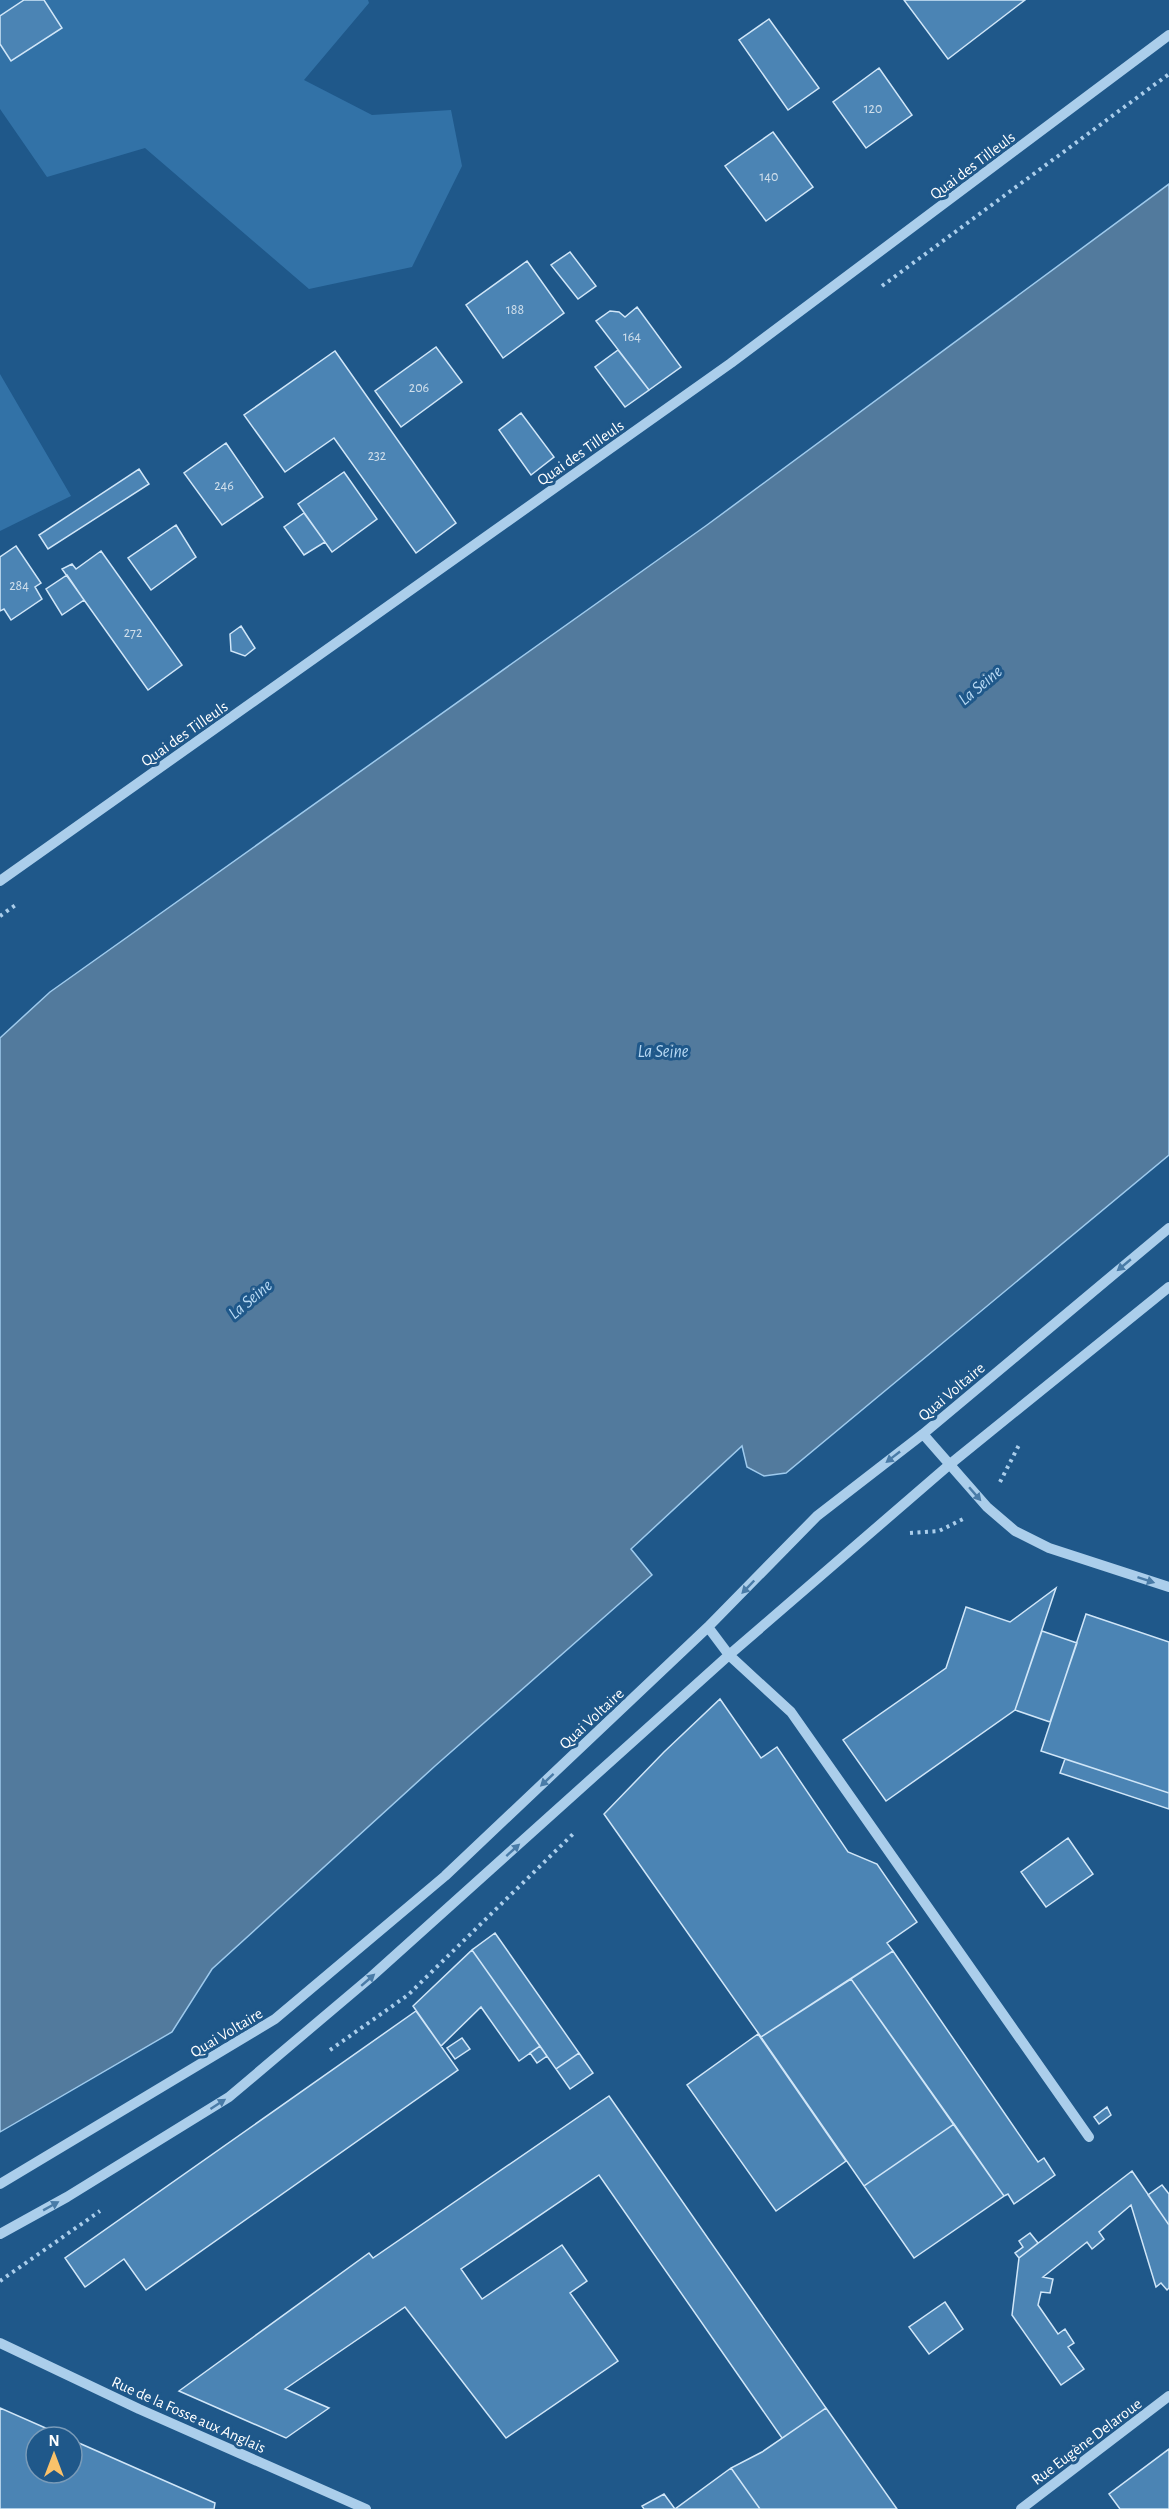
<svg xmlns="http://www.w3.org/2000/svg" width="1169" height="2509" font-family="'Alegreya Sans',sans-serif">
<rect width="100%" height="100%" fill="#1f588a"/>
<path fill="#3272a7" d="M 0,0 L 368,0 L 369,3 L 304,80 L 372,115 L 451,110 L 462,166 L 412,267 L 309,289 L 145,148 L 47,177 L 0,109 Z
M 0,374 L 71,496 L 0,531 Z"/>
<path fill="#527a9d" stroke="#9ecaed" stroke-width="1.5" d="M 1169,184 L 1169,1155 L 786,1473 L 764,1476 L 747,1467 L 742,1446 L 631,1549 L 652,1575 L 435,1766 L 212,1969 L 172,2032 L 0,2132 L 0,1038 L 50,992 L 707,525 Z"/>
<path fill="#4b84b4" stroke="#d0e6f8" stroke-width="1.5" d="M 24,0 L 44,0 L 62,28 L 11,61 L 0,44 L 0,16 Z
M 904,0 L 1025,0 L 948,59 Z
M 769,19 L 819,88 L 788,110 L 739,40 Z
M 879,68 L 912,115 L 866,148 L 833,102 Z
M 773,132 L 813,187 L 766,221 L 725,166 Z
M 570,252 L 596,286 L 578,299 L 551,265 Z
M 527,261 L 564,313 L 503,358 L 466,305 Z
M 637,307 L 681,367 L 649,390 L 596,321 L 610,311 L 619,312 L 625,317 Z
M 436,347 L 462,382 L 401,427 L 375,391 Z
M 618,350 L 649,390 L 625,407 L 595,367 Z
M 335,351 L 456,523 L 416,553 L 334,438 L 285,472 L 244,415 Z
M 521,413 L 554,457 L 531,475 L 499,430 Z
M 226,443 L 263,497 L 222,525 L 184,473 Z
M 139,469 L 149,484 L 48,549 L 39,535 Z
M 344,472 L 377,519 L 332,552 L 298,504 Z
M 304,513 L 325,542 L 304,555 L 284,527 Z
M 176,525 L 196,557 L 151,590 L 128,558 Z
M 16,546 L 41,583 L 35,587 L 42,599 L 11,620 L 4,609 L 0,611 L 0,557 Z
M 101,551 L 182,665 L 148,690 L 62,569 L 72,564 L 76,569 Z
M 67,575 L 84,600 L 62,615 L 46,589 Z
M 241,626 L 255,648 L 245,656 L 231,651 L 230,634 Z
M 1056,1588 L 1015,1710 L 886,1801 L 843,1740 L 946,1668 L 966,1607 L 1010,1622 Z
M 1086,1614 L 1169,1642 L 1169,1793 L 1041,1751 Z
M 1042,1631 L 1077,1643 L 1050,1722 L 1015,1710 Z
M 720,1699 L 761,1758 L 777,1747 L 848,1852 L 877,1864 L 917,1922 L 887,1943 L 893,1951 L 761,2037 L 604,1814 L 664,1752 Z
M 1065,1759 L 1169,1793 L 1169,1809 L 1060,1773 Z
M 1068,1838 L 1093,1874 L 1046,1907 L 1021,1872 Z
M 495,1933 L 579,2053 L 556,2069 L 472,1950 Z
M 472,1950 L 540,2046 L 519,2061 L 481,2007 L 441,2046 L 413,2006 Z
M 893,1951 L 1038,2162 L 1044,2158 L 1055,2175 L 1014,2204 L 1008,2194 L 1004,2196 L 851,1979 Z
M 851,1979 L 954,2124 L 864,2186 L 761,2037 Z
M 416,2011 L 458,2070 L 146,2290 L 124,2259 L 85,2287 L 65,2258 Z
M 758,2034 L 846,2161 L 776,2211 L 687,2085 Z
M 462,2038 L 470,2049 L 455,2059 L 447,2048 Z
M 540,2046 L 547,2056 L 537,2063 L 530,2053 Z
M 579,2053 L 593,2073 L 570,2089 L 556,2069 Z
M 609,2096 L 826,2408 L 782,2438 L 599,2175 L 461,2269 L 482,2299 L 562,2245 L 587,2281 L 570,2293 L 618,2361 L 506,2438 L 405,2307 L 285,2389 L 329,2408 L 286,2438 L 179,2391 L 369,2253 L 373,2258 Z
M 1107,2107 L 1111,2115 L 1099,2124 L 1094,2117 Z
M 954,2124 L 1004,2196 L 914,2258 L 864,2186 Z
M 1132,2171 L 1169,2225 L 1169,2288 L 1167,2290 L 1161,2283 L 1156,2287 L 1131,2205 L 1099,2232 L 1104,2239 L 1092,2249 L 1087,2242 L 1043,2277 L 1053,2279 L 1050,2293 L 1041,2292 L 1038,2305 L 1058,2334 L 1065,2329 L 1074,2343 L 1068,2347 L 1084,2369 L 1061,2385 L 1012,2315 L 1019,2258 Z
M 1162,2185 L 1169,2194 L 1169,2225 L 1148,2195 Z
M 1030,2233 L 1038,2243 L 1019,2258 L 1015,2253 L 1023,2247 L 1019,2241 Z
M 945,2302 L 963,2329 L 929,2354 L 909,2327 Z
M 0,2408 L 66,2437 L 36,2437 L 36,2473 L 72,2473 L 72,2440 L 215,2503 L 214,2509 L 0,2509 Z
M 826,2408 L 897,2509 L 760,2509 L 731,2468 L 762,2452 Z
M 1169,2449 L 1169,2509 L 1120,2509 L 1109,2494 Z
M 731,2468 L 760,2509 L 675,2509 Z
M 664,2494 L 675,2509 L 644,2509 L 642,2506 Z"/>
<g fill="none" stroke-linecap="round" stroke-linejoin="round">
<path stroke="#abceeb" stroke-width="4" stroke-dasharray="3 4.5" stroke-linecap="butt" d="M 882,286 L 1169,74
M 0,916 L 17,904
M 1000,1482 L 1020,1443
M 910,1533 L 939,1531 L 963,1519
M 330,2050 L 408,1995 L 573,1834
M 0,2281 L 100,2211"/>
<path stroke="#abceeb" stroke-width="10" d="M 0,881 L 731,363 L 1169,35
M 923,1434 L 987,1507 L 1015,1531 L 1049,1548 L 1169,1587
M 708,1627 L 729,1655 L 791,1712 L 1089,2137
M 0,2184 L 275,2019 L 445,1876 L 708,1627 L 817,1516 L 923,1434 L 1169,1228
M 0,2234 L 67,2197 L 229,2097 L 371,1977 L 729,1655 L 949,1465 L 1169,1287
M 0,2343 L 139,2409 L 366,2509
M 1021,2509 L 1169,2396"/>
</g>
<defs><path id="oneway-solid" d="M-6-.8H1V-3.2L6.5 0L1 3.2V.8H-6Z" transform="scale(1.5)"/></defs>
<g fill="#497ba7">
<use href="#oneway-solid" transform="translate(1124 1265) rotate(140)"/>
<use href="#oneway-solid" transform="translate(893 1457) rotate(142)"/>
<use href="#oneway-solid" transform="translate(975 1494) rotate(49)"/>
<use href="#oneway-solid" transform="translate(1146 1580) rotate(18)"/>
<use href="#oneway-solid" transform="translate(748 1587) rotate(134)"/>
<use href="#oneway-solid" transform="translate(547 1780) rotate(137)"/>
<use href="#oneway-solid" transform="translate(513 1850) rotate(-42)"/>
<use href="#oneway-solid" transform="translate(368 1980) rotate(-41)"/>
<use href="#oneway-solid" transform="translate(218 2104) rotate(-33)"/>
<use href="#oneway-solid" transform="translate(51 2206) rotate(-29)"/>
</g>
<g text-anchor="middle" stroke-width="6" stroke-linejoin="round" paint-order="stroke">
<g font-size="14" fill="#d2e0ec">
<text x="873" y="113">120</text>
<text x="769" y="181">140</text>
<text x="515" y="314">188</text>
<text x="632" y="341">164</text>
<text x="419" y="392">206</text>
<text x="377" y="460">232</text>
<text x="224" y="490">246</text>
<text x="19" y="590">284</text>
<text x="133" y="637">272</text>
</g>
<g font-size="16" fill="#fff" stroke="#1f588a">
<text transform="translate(972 165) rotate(-37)" y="6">Quai des Tilleuls</text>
<text transform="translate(580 452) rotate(-35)" y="6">Quai des Tilleuls</text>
<text transform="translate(184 733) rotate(-35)" y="6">Quai des Tilleuls</text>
<text transform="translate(951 1391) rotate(-40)" y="6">Quai Voltaire</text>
<text transform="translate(591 1718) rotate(-43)" y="6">Quai Voltaire</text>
<text transform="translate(226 2032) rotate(-31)" y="6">Quai Voltaire</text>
<text transform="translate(189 2414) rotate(24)" y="6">Rue de la Fosse aux Anglais</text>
<text transform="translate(1086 2441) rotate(-37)" y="6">Rue Eugène Delaroue</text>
</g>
<g font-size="18" font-style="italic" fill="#b6d8f3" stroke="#1f588a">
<text transform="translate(980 685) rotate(-40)" y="6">La Seine</text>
<text x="663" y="1057">La Seine</text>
<text transform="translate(250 1299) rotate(-40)" y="6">La Seine</text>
</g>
</g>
<g transform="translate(54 2455)"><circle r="28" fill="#1f588a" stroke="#799bb9" stroke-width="1.5"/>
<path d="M0-4.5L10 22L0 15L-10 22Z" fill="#fac26a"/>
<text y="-9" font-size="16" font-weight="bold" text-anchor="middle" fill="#ffffff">N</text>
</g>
</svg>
